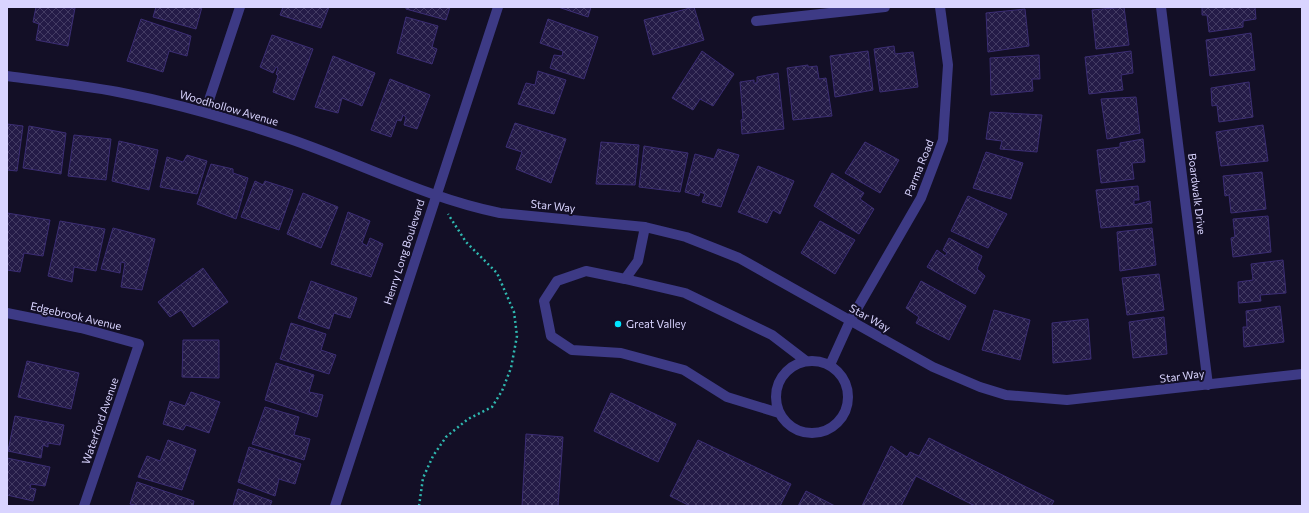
<svg xmlns="http://www.w3.org/2000/svg" width="1309" height="513" font-family="Commissioner,sans-serif">
<defs>
<pattern id="building-cross-hatch" width="8" height="8" patternUnits="userSpaceOnUse"><rect width="8" height="8" fill="#241b47"/><path d="M0 0l8 8M0 8l8-8" fill="none" stroke="#433b63"/></pattern>
</defs>
<rect width="100%" height="100%" fill="#130f26"/>
<path fill="url(#building-cross-hatch)" stroke="#3b2d73" d="M 36,7 L 75,8 L 68,46 L 36,40 L 39,24 L 33,22 Z
M 156,7 L 202,7 L 196,29 L 153,17 Z
M 283,7 L 329,7 L 321,28 L 280,15 Z
M 406,7 L 450,7 L 446,20 L 406,9 Z
M 558,7 L 591,7 L 588,17 Z
M 694,7 L 704,40 L 653,55 L 644,20 Z
M 1124,7 L 1129,45 L 1096,49 L 1092,10 Z
M 1202,7 L 1255,7 L 1256,19 L 1243,21 L 1243,27 L 1209,32 L 1207,15 L 1202,15 Z
M 1025,9 L 1029,46 L 988,52 L 986,13 Z
M 406,17 L 438,26 L 432,47 L 437,49 L 432,64 L 397,53 Z
M 141,19 L 191,36 L 187,56 L 169,51 L 163,72 L 127,61 Z
M 548,19 L 598,37 L 584,79 L 550,68 L 554,55 L 562,56 L 563,51 L 540,43 Z
M 1251,33 L 1255,70 L 1210,76 L 1206,40 Z
M 272,35 L 313,49 L 294,100 L 273,92 L 278,76 L 276,74 L 278,68 L 276,67 L 273,73 L 260,67 Z
M 894,46 L 895,54 L 913,52 L 918,87 L 880,92 L 874,49 Z
M 702,51 L 734,74 L 713,106 L 700,99 L 693,110 L 672,98 Z
M 868,51 L 873,90 L 835,97 L 830,56 Z
M 1131,51 L 1133,73 L 1121,75 L 1123,90 L 1089,94 L 1085,57 Z
M 1039,55 L 1040,79 L 1032,79 L 1033,91 L 991,95 L 990,58 Z
M 333,56 L 375,73 L 362,106 L 342,98 L 338,113 L 315,107 Z
M 808,65 L 808,67 L 817,66 L 819,79 L 826,78 L 832,116 L 793,120 L 787,68 Z
M 538,71 L 566,80 L 554,114 L 518,104 L 526,83 L 535,85 Z
M 778,73 L 784,129 L 742,134 L 741,120 L 743,119 L 740,82 L 754,80 L 754,83 L 757,83 L 757,77 Z
M 390,79 L 430,95 L 417,129 L 404,125 L 406,117 L 403,115 L 401,121 L 397,120 L 391,137 L 371,130 Z
M 1249,82 L 1253,117 L 1219,122 L 1217,105 L 1212,106 L 1211,88 Z
M 1136,97 L 1140,133 L 1107,139 L 1101,99 Z
M 990,112 L 1042,115 L 1037,152 L 1000,149 L 1002,141 L 986,139 Z
M 515,123 L 566,139 L 551,183 L 516,169 L 522,152 L 506,147 Z
M 7,124 L 23,126 L 17,171 L 7,170 Z
M 1263,125 L 1268,161 L 1221,166 L 1216,132 Z
M 29,126 L 66,133 L 61,174 L 23,168 Z
M 74,135 L 111,139 L 106,180 L 68,176 Z
M 1143,139 L 1145,162 L 1132,163 L 1134,179 L 1101,183 L 1097,150 L 1120,147 L 1120,143 Z
M 119,141 L 158,150 L 149,190 L 112,181 Z
M 601,142 L 639,145 L 635,185 L 596,184 Z
M 865,142 L 899,160 L 880,193 L 845,173 Z
M 644,146 L 688,153 L 680,192 L 639,187 Z
M 718,149 L 739,155 L 721,207 L 702,202 L 705,194 L 700,192 L 699,196 L 685,192 L 695,154 L 714,159 Z
M 986,152 L 1023,163 L 1011,199 L 973,188 Z
M 187,155 L 207,161 L 197,194 L 160,187 L 167,157 L 183,162 Z
M 211,164 L 233,169 L 233,173 L 248,178 L 236,219 L 197,204 Z
M 758,166 L 794,181 L 780,214 L 773,210 L 767,223 L 738,212 Z
M 1262,172 L 1266,209 L 1231,213 L 1229,195 L 1225,196 L 1223,176 Z
M 832,173 L 864,193 L 860,199 L 874,209 L 859,234 L 814,206 Z
M 255,181 L 263,185 L 265,181 L 293,190 L 279,230 L 241,217 Z
M 1138,186 L 1139,200 L 1134,200 L 1134,205 L 1150,201 L 1152,223 L 1101,228 L 1096,190 Z
M 303,193 L 338,207 L 321,248 L 287,234 Z
M 968,196 L 1007,214 L 988,248 L 951,231 Z
M 348,212 L 370,221 L 362,243 L 367,246 L 370,238 L 383,244 L 371,277 L 331,264 Z
M 7,213 L 50,220 L 43,256 L 24,253 L 20,272 L 7,270 Z
M 1268,216 L 1271,252 L 1233,257 L 1231,238 L 1235,237 L 1233,219 Z
M 60,221 L 105,229 L 96,271 L 74,267 L 72,282 L 48,276 Z
M 820,221 L 855,240 L 835,274 L 801,253 Z
M 113,228 L 155,239 L 142,290 L 121,287 L 125,263 L 121,262 L 120,273 L 101,269 Z
M 1152,228 L 1156,265 L 1120,271 L 1117,232 Z
M 949,238 L 982,256 L 977,269 L 985,276 L 975,294 L 927,267 L 937,250 L 945,256 L 947,253 L 943,250 Z
M 1283,260 L 1286,293 L 1260,295 L 1261,301 L 1239,303 L 1238,282 L 1253,280 L 1251,264 Z
M 203,268 L 228,302 L 193,327 L 181,310 L 170,317 L 158,302 Z
M 1159,274 L 1164,310 L 1127,315 L 1122,278 Z
M 311,281 L 357,298 L 350,318 L 334,313 L 329,329 L 298,318 Z
M 921,281 L 966,306 L 949,340 L 916,323 L 919,317 L 906,308 Z
M 1280,306 L 1284,342 L 1244,347 L 1243,327 L 1247,327 L 1246,311 Z
M 994,310 L 1030,320 L 1020,360 L 982,350 Z
M 1164,317 L 1167,354 L 1133,358 L 1129,322 Z
M 1088,319 L 1091,359 L 1053,363 L 1052,323 Z
M 291,323 L 326,334 L 321,350 L 336,355 L 329,374 L 280,359 Z
M 183,340 L 219,340 L 219,378 L 182,377 Z
M 27,361 L 79,373 L 71,409 L 18,397 Z
M 276,363 L 314,375 L 309,392 L 323,395 L 317,417 L 265,400 Z
M 191,392 L 220,402 L 209,433 L 186,425 L 183,430 L 163,424 L 170,401 L 185,406 Z
M 611,393 L 676,424 L 658,462 L 594,431 Z
M 265,407 L 299,417 L 294,435 L 310,439 L 304,460 L 252,444 Z
M 15,416 L 64,425 L 60,445 L 48,443 L 48,447 L 43,445 L 41,458 L 8,451 Z
M 526,434 L 563,437 L 558,506 L 522,506 Z
M 929,438 L 1054,501 L 1051,506 L 975,506 L 916,476 L 901,506 L 862,506 L 891,446 L 907,457 L 910,452 L 919,456 Z
M 168,440 L 196,450 L 182,490 L 138,477 L 147,456 L 160,461 Z
M 698,440 L 791,484 L 780,506 L 690,506 L 670,496 Z
M 249,447 L 301,464 L 295,484 L 279,479 L 275,496 L 238,482 Z
M 7,458 L 50,467 L 45,486 L 31,484 L 30,488 L 36,489 L 33,501 L 7,495 Z
M 137,482 L 194,501 L 193,506 L 139,506 L 130,504 Z
M 238,489 L 272,501 L 270,506 L 233,506 Z
M 806,491 L 835,506 L 798,506 Z"/>
<g fill="none" stroke-linecap="round" stroke-linejoin="round">
<path stroke="#2fb8b0" stroke-width="2.5" stroke-dasharray="2 3" stroke-linecap="butt" d="M 419,506 L 423,478 L 433,456 L 446,437 L 468,419 L 492,407 L 502,391 L 511,368 L 517,336 L 514,312 L 497,273 L 466,242 L 448,214"/>
<path stroke="#3d3a85" stroke-width="10" d="M 1161,7 L 1208,385
M 756,21 L 885,7
M 7,76 C 44,81 81,85 118,92 C 175,103 231,119 287,138 C 358,162 426,198 500,213 L 645,227 L 686,237 L 739,258 L 933,367 L 980,387 L 1006,395 L 1067,400 L 1302,374
M 205,112 L 240,7
M 625,279 L 638,261 L 645,227
M 7,313 L 81,328 L 139,344 L 84,506
M776 397a36 36 0 1 1 72 0a36 36 0 1 1-72 0Z
M 830,365 L 850,321 L 921,198 L 943,140 L 948,65 L 940,7
M 779,413 L 727,397 L 684,370 L 621,353 L 572,350 L 551,336 L 544,301 L 557,281 L 586,271 L 625,279 L 685,293 L 772,335 L 806,361
M 335,506 L 498,7"/>
</g>
<circle fill="#00e5ff" stroke="#130f26" stroke-width="1.5" cx="618" cy="324" r="4"/>
<g text-anchor="middle" stroke-width="4" stroke-linejoin="round" paint-order="stroke">
<g font-size="11" fill="#d9d4ff" stroke="#130f26">
<text transform="translate(229 108) rotate(16)" y="4">Woodhollow Avenue</text>
<text transform="translate(919 168) rotate(-68)" y="4">Parma Road</text>
<text transform="translate(1197 194) rotate(83)" y="4">Boardwalk Drive</text>
<text transform="translate(553 206) rotate(6)" y="4">Star Way</text>
<text transform="translate(404 252) rotate(-72)" y="4">Henry Long Boulevard</text>
<text transform="translate(76 316) rotate(13)" y="4">Edgebrook Avenue</text>
<text transform="translate(870 318) rotate(29)" y="4">Star Way</text>
<text transform="translate(1182 376) rotate(-7)" y="4">Star Way</text>
<text transform="translate(100 421) rotate(-71)" y="4">Waterford Avenue</text>
</g>
<g font-size="11" fill="#d9d4ff" stroke="#130f26" text-anchor="start">
<text x="626" y="328">Great Valley</text>
</g>
</g>
<rect width="1309" height="513" fill="none" stroke="#d9d4ff" stroke-width="16"/>
</svg>
